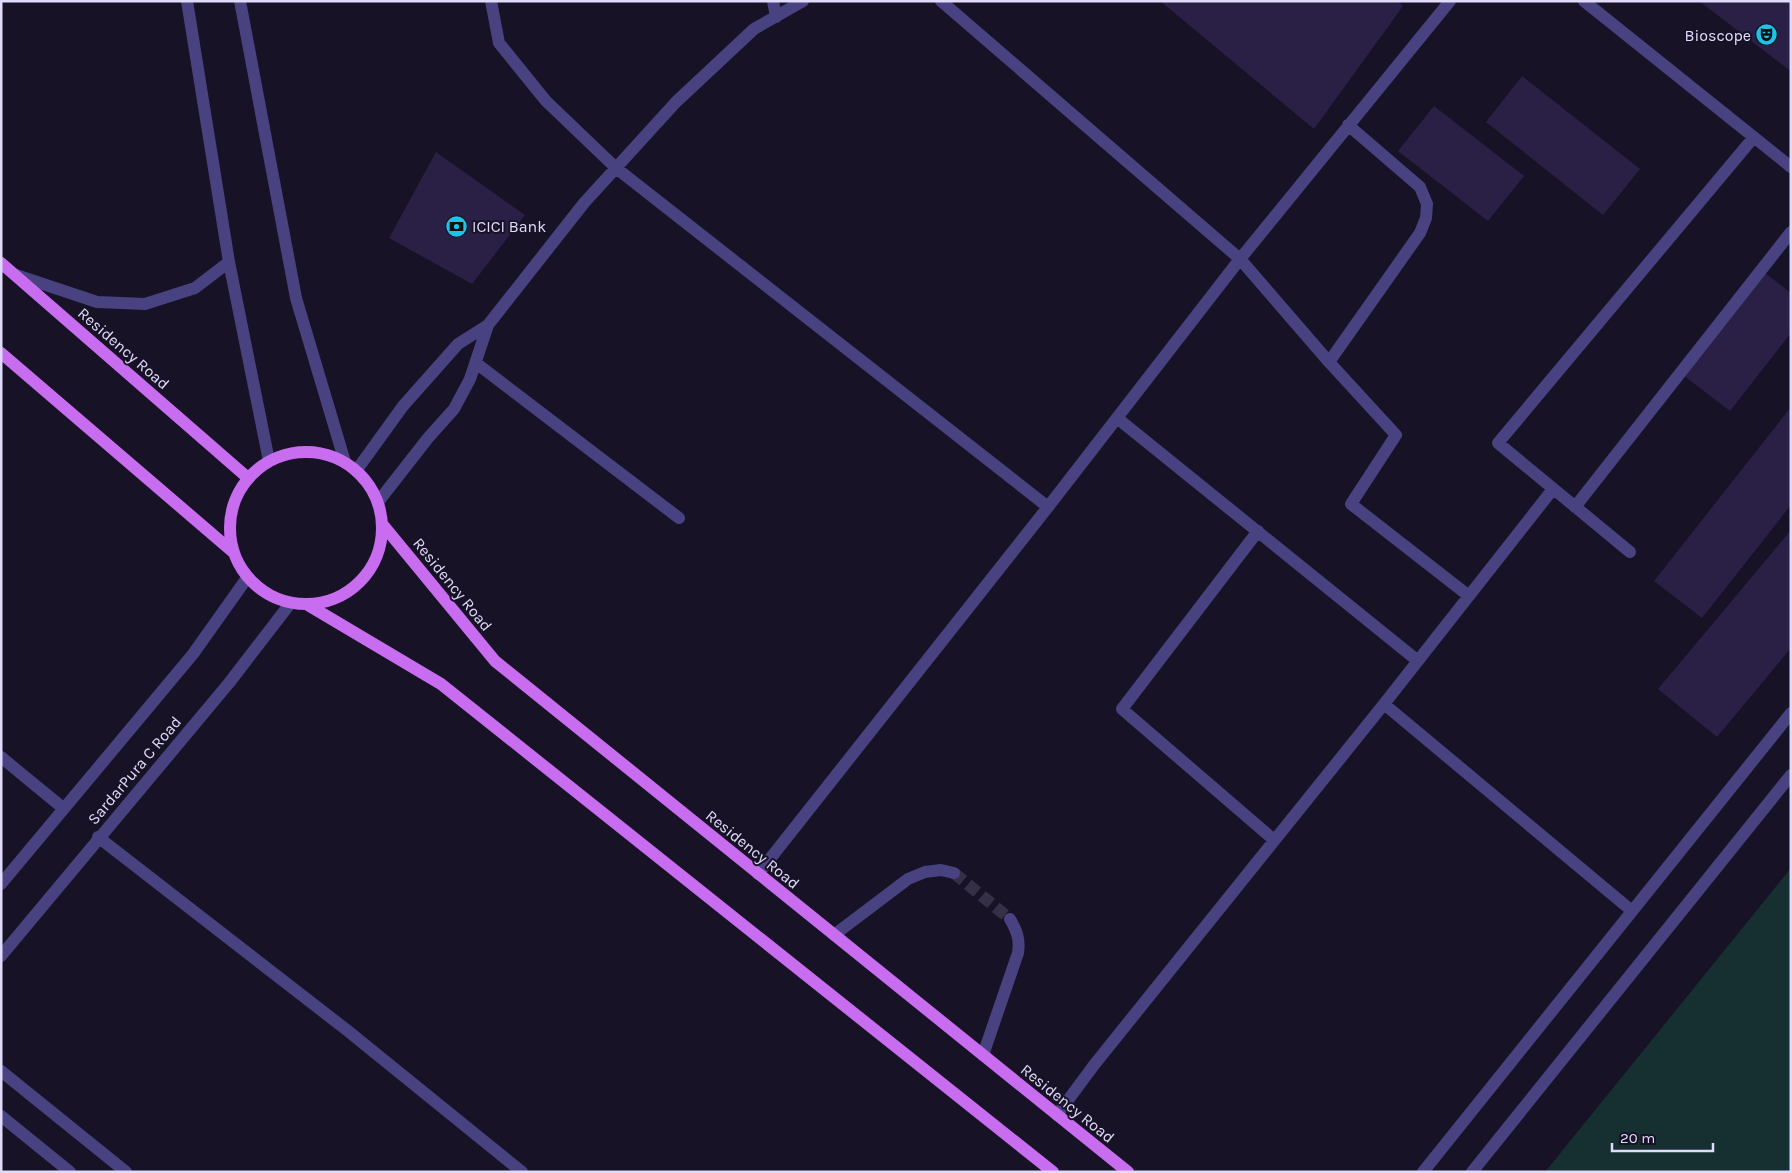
<svg xmlns="http://www.w3.org/2000/svg" width="1792" height="1173" font-family="Karla,sans-serif">
<rect width="100%" height="100%" fill="#171226"/>
<path fill="#162f30" d="M 1791,868 L 1791,1172 L 1545,1172 Z"/>
<path fill="#2a2045" d="M 1160,1 L 1397,1 L 1403,6 L 1314,129 Z
M 1699,1 L 1791,1 L 1791,68 L 1789,70 Z
M 1522,76 L 1640,169 L 1603,215 L 1486,122 Z
M 1434,106 L 1524,176 L 1488,221 L 1398,151 Z
M 436,152 L 525,215 L 472,284 L 389,238 Z
M 1764,272 L 1791,293 L 1791,333 L 1730,411 L 1683,375 Z
M 1791,407 L 1791,505 L 1702,618 L 1654,581 Z
M 1791,530 L 1791,648 L 1717,737 L 1658,689 Z"/>
<g fill="none" stroke-linecap="round" stroke-linejoin="round">
<path stroke="#353046" stroke-width="12" stroke-dasharray="12 6" stroke-linecap="butt" d="M 954,873 L 1010,919"/>
<path stroke="#494280" stroke-width="12" d="M 187,1 L 229,262 L 269,461
M 240,1 L 296,298 L 345,462
M 491,1 L 499,43 L 546,101 L 616,168 L 1048,507
M 773,1 L 776,17
M 941,1 L 1240,259 L 1329,362 L 1420,233 L 1426,218 L 1427,204 L 1420,187 L 1348,125
M 1584,1 L 1791,167
M 16,275 L 97,302 L 145,304 L 195,288 L 229,262
M 1329,362 L 1396,435 L 1351,504 L 1469,596
M 476,363 L 679,518
M 1117,418 L 1418,661
M 356,471 L 403,406 L 458,344 L 488,325
M 378,502 L 428,438 L 454,409 L 470,379 L 488,325 L 584,203 L 676,102 L 754,29 L 803,1
M 1575,507 L 1791,232
M 1258,531 L 1122,709 L 1274,840
M 1630,552 L 1498,443 L 1754,137
M 1384,704 L 1632,911
M 1,757 L 63,808
M 98,837 L 348,1031 L 522,1172
M 758,874 L 1048,507 L 1240,259 L 1450,1
M 1,884 L 193,654 L 247,578
M 834,935 L 908,879 L 925,872 L 941,870 L 954,873
M 1,956 L 229,683 L 289,605
M 983,1055 L 1018,953 C 1020,939 1017,931 1010,919
M 1,1071 L 126,1172
M 1057,1115 L 1094,1065 L 1384,704 L 1553,489
M 1,1116 L 70,1172
M 1423,1172 L 1791,713
M 1472,1172 L 1791,775"/>
<path stroke="#c96df0" stroke-width="12" d="M 1,263 L 248,478
M 1,353 L 233,552
M230 528a76 76 0 1 1 152 0a76 76 0 1 1-152 0Z
M 383,525 L 495,661 L 1128,1172
M 308,605 L 441,684 L 1053,1172"/>
</g>
<defs>
<symbol id="theatre-disc" viewBox="-11 -11 22 22"><circle r="9.5" fill="#1bc4e8" stroke="#171226"/><path d="M-5-5.5Q0-4 5-5.5V0Q5 5 0 6Q-5 5-5 0ZM-3.3-2.5H-1v1.5H-3.3ZM1-2.5H3.3v1.5H1ZM-2.8 1Q0 5.5 2.8 1Z" fill="#111"/></symbol>
<symbol id="bank-disc" viewBox="-11 -11 22 22"><circle r="9.5" fill="#1bc4e8" stroke="#171226"/><path d="M-6-4H6V4H-6ZM0-2.3a2.3 2.3 0 1 0 0 4.6a2.3 2.3 0 1 0 0-4.6Z" fill="#111"/></symbol>
</defs>
<g fill-rule="evenodd">
<use href="#theatre-disc" x="1754" y="22" width="25" height="25"/>
<use href="#bank-disc" x="444" y="214" width="25" height="25"/>
</g>
<g text-anchor="middle" stroke-width="4" stroke-linejoin="round" paint-order="stroke">
<g font-size="16" fill="#e1dbfb" stroke="#171226" text-anchor="end">
<text x="1751" y="41">Bioscope</text>
<text x="472" y="232" text-anchor="start">ICICI Bank</text>
</g>
<g font-size="16" fill="#e1dbfb" stroke="#171226">
<text transform="translate(124 348) rotate(41)" y="6">Residency Road</text>
<text transform="translate(453 584) rotate(51)" y="6">Residency Road</text>
<text transform="translate(134 770) rotate(-50)" y="6">SardarPura C Road</text>
<text transform="translate(753 849) rotate(39)" y="6">Residency Road</text>
<text transform="translate(1068 1103) rotate(39)" y="6">Residency Road</text>
</g>
</g>
<rect width="1792" height="1173" fill="none" stroke="#e1dbfb" stroke-width="5"/>
<path d="M1612 1143v8h101v-8" fill="none" stroke="#e1dbfb" stroke-width="2.5"/>
<text x="1620" y="1143" font-size="15" fill="#e1dbfb" stroke="#171226" stroke-width="4" paint-order="stroke">20 m</text>
</svg>
